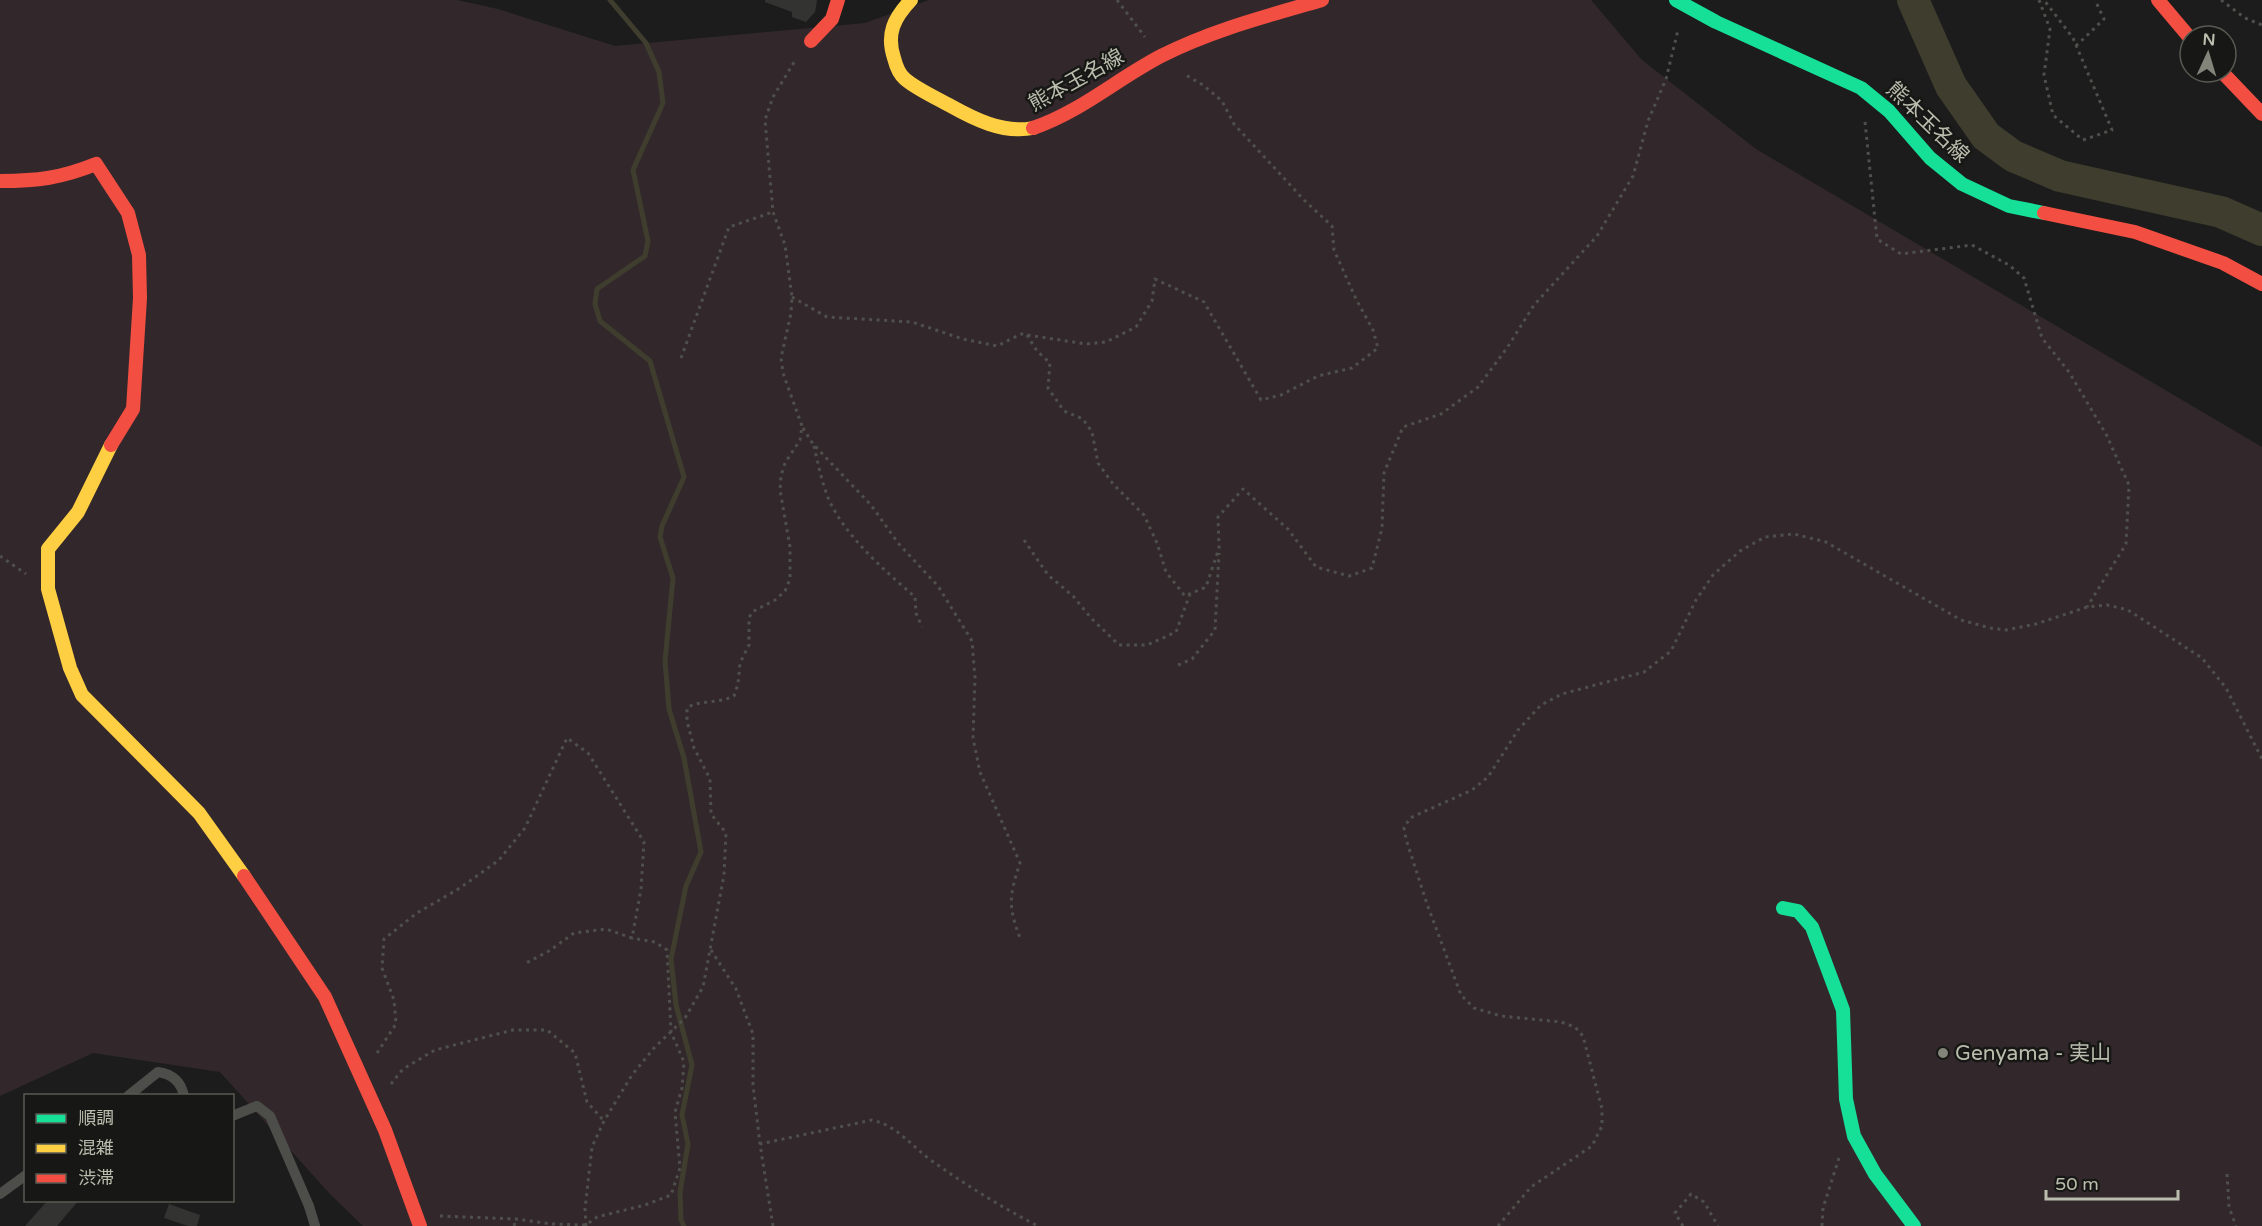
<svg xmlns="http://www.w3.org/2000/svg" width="2262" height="1226" font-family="'Varela Round','Noto Sans JP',sans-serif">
<rect width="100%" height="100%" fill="#1c1c1c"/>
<path fill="#32282c" d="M 0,0 L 457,0 L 498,9 L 615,46 L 865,23 L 929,0 L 1591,0 L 1642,60 L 1756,149 L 2262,447 L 2262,1226 L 363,1226 L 329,1193 L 220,1072 L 93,1053 L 0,1096 Z"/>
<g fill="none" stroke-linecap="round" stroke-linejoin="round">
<path stroke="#3f3d2e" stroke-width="5" d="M 610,0 L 646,43 L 659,72 L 663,103 L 633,170 L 648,241 L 645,256 L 597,289 L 595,304 L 600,321 L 650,361 L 684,477 L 662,526 L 660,537 L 673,578 L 665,661 L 669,709 L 684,758 L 701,852 L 686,886 L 671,959 L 676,1005 L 692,1065 L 682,1115 L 688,1144 L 680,1192 L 681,1220 L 684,1226"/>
<path stroke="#3f3d2e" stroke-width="32" d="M 1913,0 L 1951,86 L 1986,136 L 2013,156 L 2060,176 L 2221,212 L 2262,230"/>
</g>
<path fill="#333432" d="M 765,0 L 817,0 L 815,12 L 806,22 L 792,17 L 792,12 L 765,2 Z
M 48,1200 L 79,1200 L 57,1226 L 25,1226 Z
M 169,1204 L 200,1215 L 197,1226 L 188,1226 L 164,1218 Z"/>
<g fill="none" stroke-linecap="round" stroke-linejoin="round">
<path stroke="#4f4f4c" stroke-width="3" stroke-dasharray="3 4.5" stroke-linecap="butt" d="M 1117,0 L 1145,37
M 2039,0 L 2050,29 L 2044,75 L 2053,115 L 2083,140 L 2112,130 L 2073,38 L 2044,0
M 2221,0 L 2245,18 L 2262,25
M 2076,46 L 2104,19 L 2095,0
M 1865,122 L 1877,239 L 1901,254 L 1972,245 L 2009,265 L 2024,278 L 2042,338 L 2069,372 L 2106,434 L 2129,485 L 2126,544 L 2087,607
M 792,297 L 827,317 L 912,322 L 963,339 L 997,346 L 1021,334 L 1086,344 L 1106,342 L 1136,327 L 1152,301 L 1155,279 L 1204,302 L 1261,400 L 1281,395 L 1318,376 L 1352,368 L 1378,348 L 1373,330 L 1356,299 L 1334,250 L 1332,226 L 1304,200 L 1234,124 L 1222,101 L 1203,85 L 1184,74
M 1027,335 L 1037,351 L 1050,363 L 1048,388 L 1064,411 L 1083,419 L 1092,432 L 1098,463 L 1113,484 L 1144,515 L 1157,543 L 1166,572 L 1185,596 L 1206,587 L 1219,548 L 1218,517 L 1243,489 L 1288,529 L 1316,567 L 1349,576 L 1372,568 L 1382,528 L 1384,473 L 1403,427 L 1441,414 L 1478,387 L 1507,348 L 1534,305 L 1597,236 L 1633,176 L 1648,121 L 1666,79 L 1678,30
M 681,358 L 729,227 L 773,212
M 803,428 L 813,444 L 871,505 L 898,543 L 938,586 L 972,641 L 975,678 L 973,738 L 980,772 L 1020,863 C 1009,896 1008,906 1020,938
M 814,446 C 818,464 822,483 829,500 C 846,537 885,571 915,597 L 916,613 L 922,627
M 1024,540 L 1048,575 L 1073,596 L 1091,618 L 1119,645 L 1147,645 L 1176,632 L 1190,594
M 0,556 L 26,574
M 1178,665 L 1192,659 L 1215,630 L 1219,553
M 711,950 L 736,989 L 753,1034 L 753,1085 L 760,1144
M 377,1053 L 396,1024 L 394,1000 L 382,968 L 384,939 L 417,913 L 460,888 L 499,860 L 525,828 L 567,738 L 588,753 L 644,842 L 641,889 L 632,938 L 606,929 L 574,933 L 549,951 L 526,963
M 391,1084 L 403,1069 L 435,1050 L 513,1030 L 547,1030 L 575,1053 L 587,1102 L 604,1121
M 2227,1174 L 2229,1207 L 2236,1226
M 440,1216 L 516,1219 L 552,1224 L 586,1225 L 597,1217 L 645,1205 L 671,1195 L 680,1168 L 675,1112 L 682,1088 L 684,1062 L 671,1032 L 667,950 L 655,942 L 632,938
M 514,1226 L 516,1219
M 586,1226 L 585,1209 L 592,1147 L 604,1121 L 632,1075 L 654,1048 L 685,1018 L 703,987 L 724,875 L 726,833 L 711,814 L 710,779 L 694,748 L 687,721 L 687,708 C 698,700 717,704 734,696 L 738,684 L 740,663 L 749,645 L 749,618 L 752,612 L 775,600 L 785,591 L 790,579 L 790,547 L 780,490 L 781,476 L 785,463 L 800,440 L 802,426 L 783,373 L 781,358 L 791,313 L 792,297 L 785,245 L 773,212 L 765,120 L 773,97 L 796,59
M 773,1226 L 760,1144 L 872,1120 C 898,1126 911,1146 932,1161 C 966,1185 1001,1207 1038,1226
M 1498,1226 L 1531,1187 L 1592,1146 L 1602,1126 L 1602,1109 L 1583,1036 L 1575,1027 L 1561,1022 L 1501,1016 L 1474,1008 L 1461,995 L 1427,904 L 1406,839 L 1404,828 L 1410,818 L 1472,790 L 1488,777 L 1518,730 L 1541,705 L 1562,694 L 1644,672 L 1671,651 L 1696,600 L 1713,575 L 1740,551 L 1765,537 L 1794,534 L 1826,542 L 1961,620 L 1990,628 L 2006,630 L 2036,624 L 2087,607 L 2107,605 L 2128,610 L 2202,658 L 2226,688 L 2262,759
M 1683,1226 L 1675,1213 L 1691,1194 L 1704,1202 L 1718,1226
M 1822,1226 L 1823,1208 L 1839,1158"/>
<path stroke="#4d4e4a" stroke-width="10" d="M 128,1096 L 158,1072 C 172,1074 181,1081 184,1096
M 232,1116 L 257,1106 L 270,1116 L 309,1206 L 315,1226
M 0,1194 L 26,1175"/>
<path stroke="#16e098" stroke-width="14" d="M 1676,0 L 1716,22 L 1861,88 L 1889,111 L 1930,158 L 1962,184 L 2009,206 L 2044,213
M 1783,908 L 1798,911 L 1812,927 L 1843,1010 L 1846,1099 L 1854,1136 L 1875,1174 L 1914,1226"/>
<path stroke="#ffcf43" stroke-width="14" d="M 911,0 C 894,18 886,34 894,58 C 896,66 899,74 905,79 C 915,88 936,98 949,105 C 974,119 1003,134 1033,128
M 111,445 L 78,512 L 48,549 L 48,589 L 70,668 L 82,695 L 199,813 L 244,876"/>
<path stroke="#f24e42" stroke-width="14" d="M 2158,0 L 2190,38
M 811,41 L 832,19 L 838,0
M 2222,72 L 2262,114
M 1033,128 C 1080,112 1117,79 1161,56 C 1212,30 1267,16 1322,0
M 0,181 C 38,181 61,178 96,164 L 128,213 L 139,255 L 140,298 L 133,409 L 111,445
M 2044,213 L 2135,232 L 2223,263 L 2262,284
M 244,876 L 325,997 L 385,1130 L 420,1226"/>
</g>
<circle fill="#83857a" stroke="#171815" stroke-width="2" cx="1943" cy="1053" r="6"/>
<g text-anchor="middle" stroke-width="5" stroke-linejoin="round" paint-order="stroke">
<g font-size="21" fill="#babdad" stroke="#171815">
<text transform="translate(1076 80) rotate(-29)" y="7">熊本玉名線</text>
<text transform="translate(1928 122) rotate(44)" y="7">熊本玉名線</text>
</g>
<g font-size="21" fill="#babdad" stroke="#171815" text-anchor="start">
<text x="1955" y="1060">Genyama - 実山</text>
</g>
</g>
<rect x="24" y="1094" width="210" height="108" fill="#171815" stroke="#585a52" stroke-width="1.5"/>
<rect x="36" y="1114" width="30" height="9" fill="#16e098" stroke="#585a52" stroke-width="1.5"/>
<text x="78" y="1124" font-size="18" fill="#babdad">順調</text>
<rect x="36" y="1144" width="30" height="9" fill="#ffcf43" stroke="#585a52" stroke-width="1.5"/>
<text x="78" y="1154" font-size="18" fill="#babdad">混雑</text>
<rect x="36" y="1174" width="30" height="9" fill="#f24e42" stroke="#585a52" stroke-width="1.5"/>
<text x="78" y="1184" font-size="18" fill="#babdad">渋滞</text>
<g transform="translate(2208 54) rotate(4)"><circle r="28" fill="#171815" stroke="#585a52" stroke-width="1.5"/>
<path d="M0-4.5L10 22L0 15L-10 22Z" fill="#83857a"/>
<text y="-9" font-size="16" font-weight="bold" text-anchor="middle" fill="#babdad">N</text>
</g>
<path d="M2046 1190v9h132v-9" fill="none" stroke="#babdad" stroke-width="3"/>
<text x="2055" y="1190" font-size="18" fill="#babdad" stroke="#171815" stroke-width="4.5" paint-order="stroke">50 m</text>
</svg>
